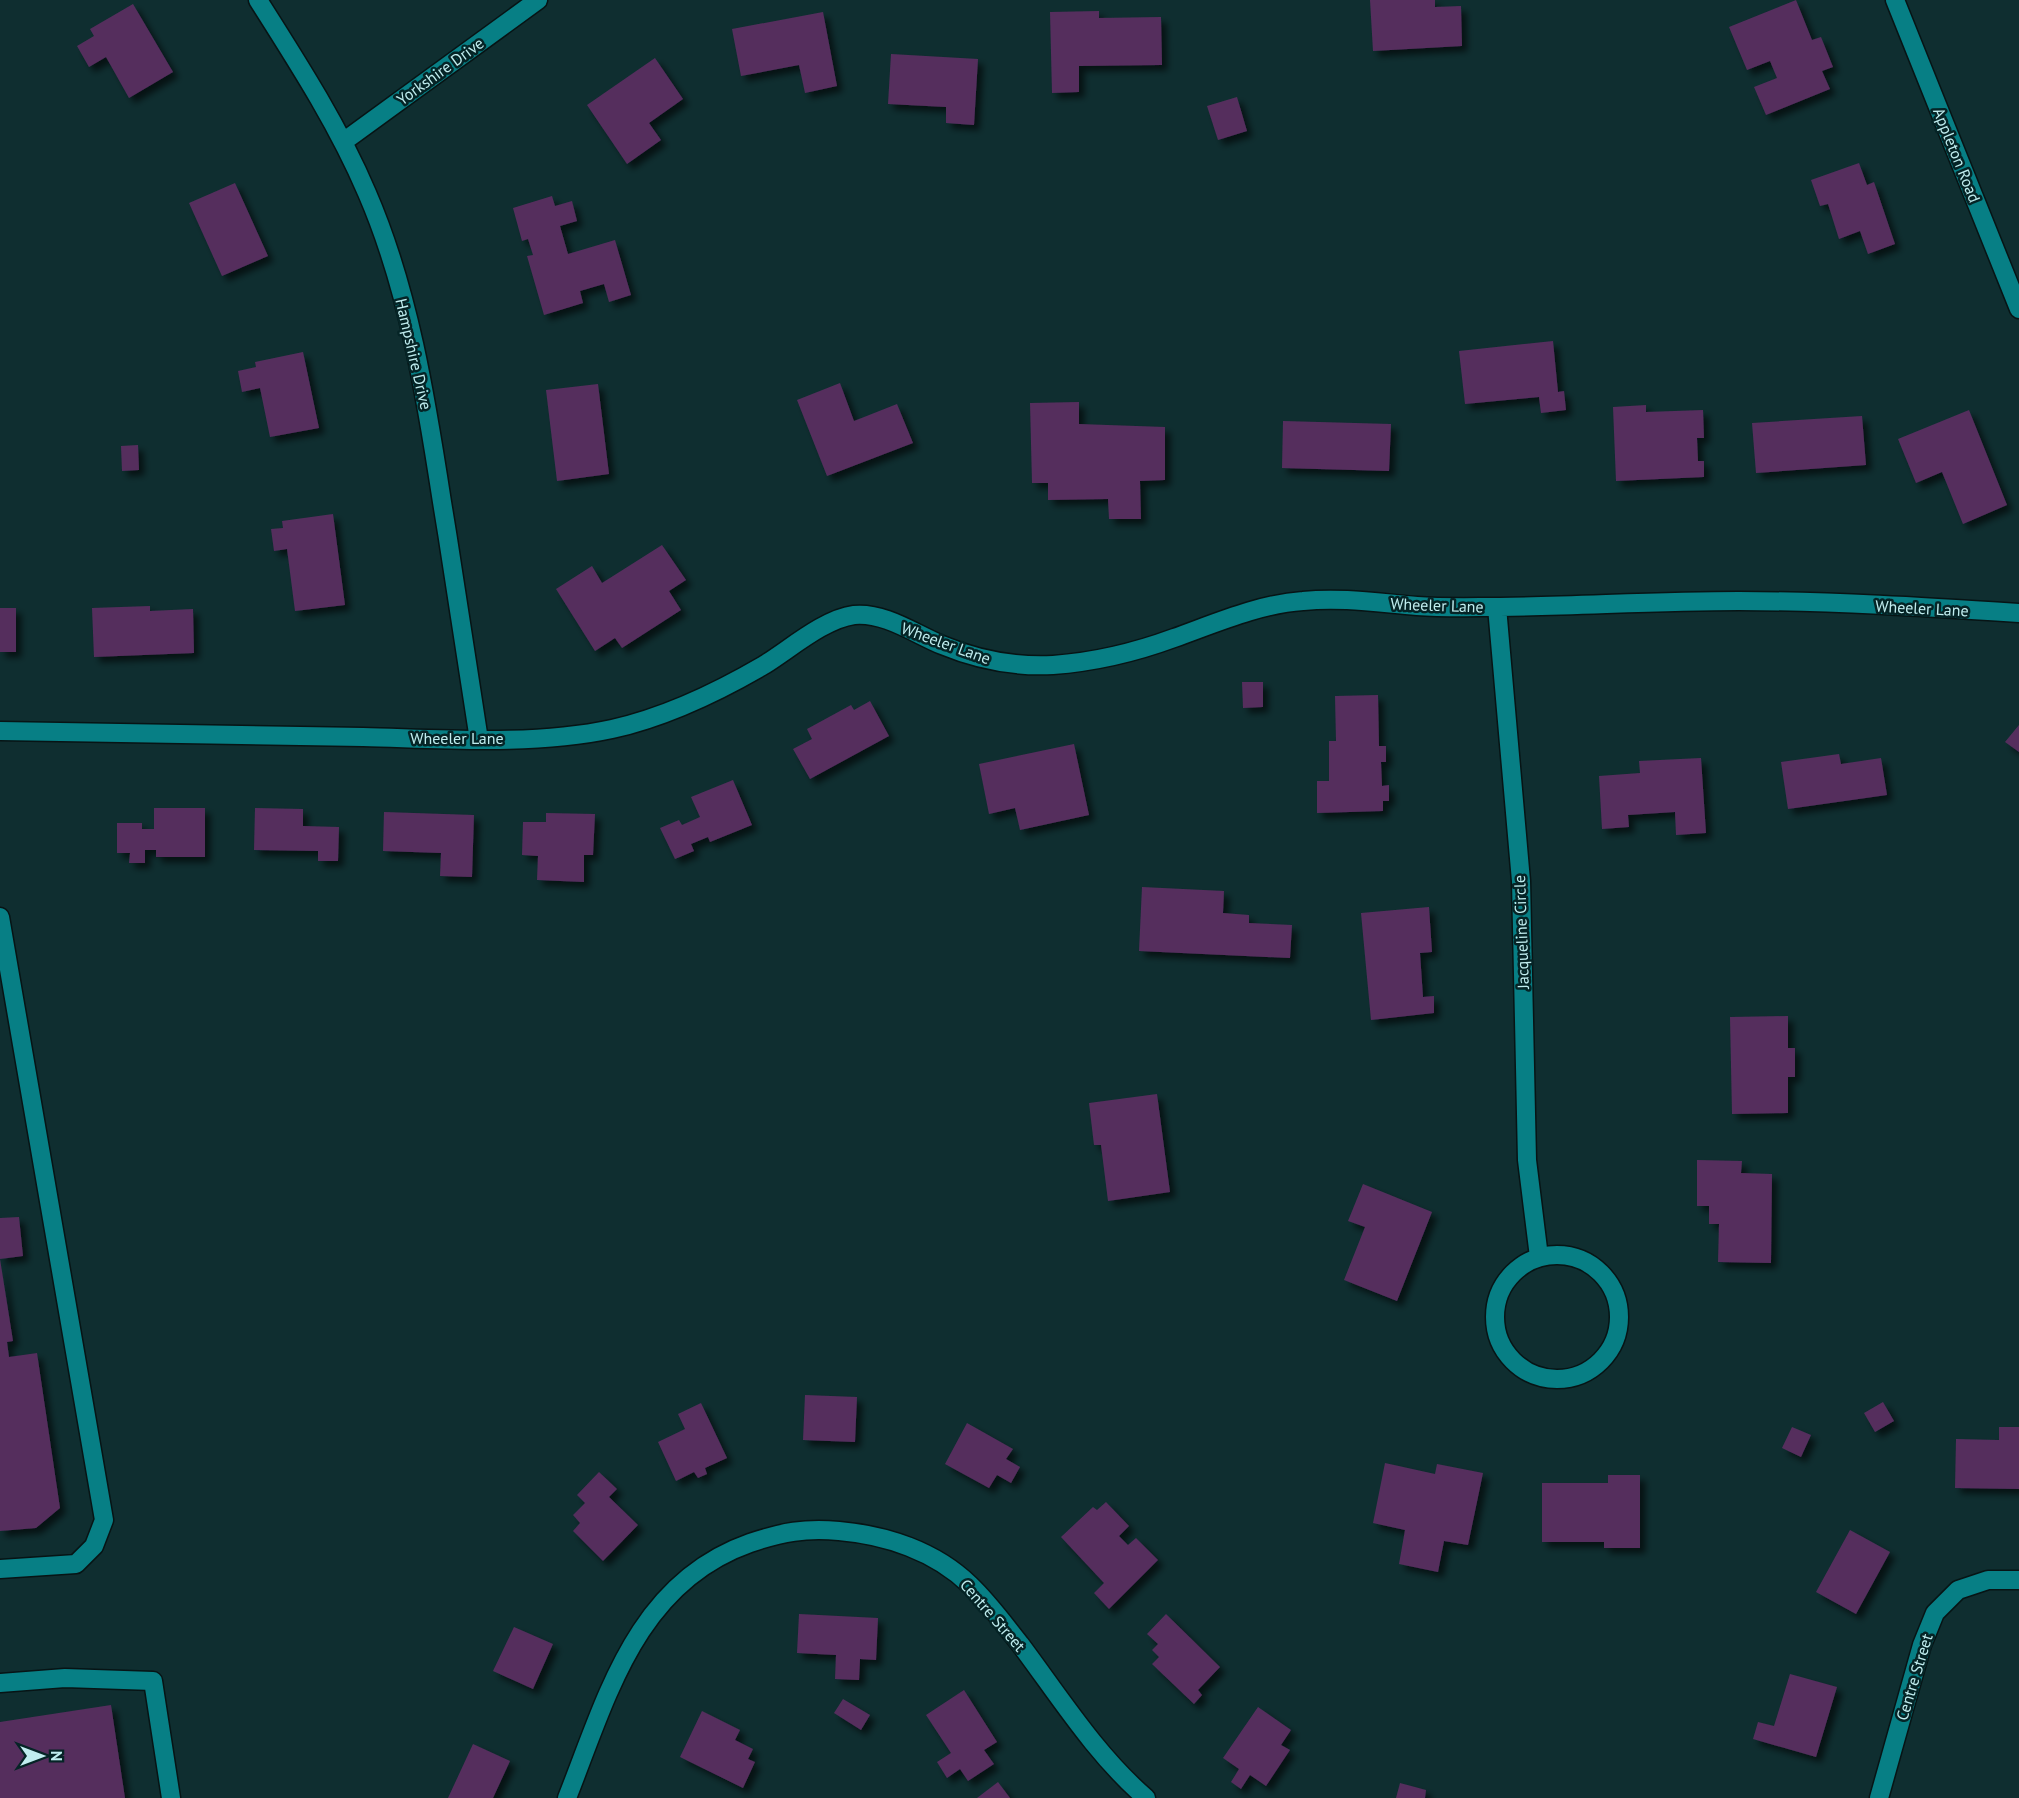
<svg xmlns="http://www.w3.org/2000/svg" width="2019" height="1798" font-family="'PT Sans',sans-serif">
<defs>
<filter id="shadow"><feDropShadow dx="5.5" dy="5.5" stdDeviation="3" flood-color="#0009"/></filter>
</defs>
<rect width="100%" height="100%" fill="#0f2e30"/>
<path fill="#552e5d" filter="url(#shadow)" d="M 1370,0 L 1435,0 L 1435,7 L 1461,6 L 1462,46 L 1373,51 Z
M 1796,0 L 1812,40 L 1821,37 L 1833,67 L 1822,71 L 1830,89 L 1766,115 L 1754,87 L 1777,78 L 1770,61 L 1747,70 L 1729,27 Z
M 133,4 L 173,72 L 129,98 L 106,57 L 89,67 L 77,46 L 94,36 L 90,29 Z
M 1099,11 L 1099,18 L 1161,17 L 1162,65 L 1079,66 L 1079,92 L 1052,93 L 1050,12 Z
M 823,12 L 837,86 L 805,93 L 799,65 L 741,76 L 732,29 Z
M 891,54 L 978,59 L 974,125 L 946,123 L 946,107 L 888,104 Z
M 655,58 L 683,99 L 649,123 L 661,140 L 627,164 L 587,105 Z
M 1237,97 L 1247,131 L 1218,140 L 1207,106 Z
M 1859,163 L 1867,185 L 1874,182 L 1895,244 L 1868,254 L 1860,231 L 1839,239 L 1828,204 L 1820,206 L 1811,180 Z
M 235,183 L 268,256 L 222,276 L 189,203 Z
M 552,196 L 555,206 L 572,201 L 577,221 L 560,226 L 568,254 L 615,240 L 631,295 L 609,302 L 604,284 L 580,291 L 583,303 L 544,315 L 527,256 L 533,255 L 528,239 L 522,241 L 513,208 Z
M 1553,341 L 1558,392 L 1564,391 L 1566,410 L 1541,413 L 1539,397 L 1465,404 L 1459,351 Z
M 303,352 L 319,428 L 270,437 L 260,388 L 242,392 L 238,371 L 256,367 L 255,362 Z
M 840,383 L 854,421 L 897,404 L 913,443 L 827,476 L 797,400 Z
M 598,384 L 609,474 L 557,481 L 546,390 Z
M 1079,402 L 1079,424 L 1165,427 L 1165,480 L 1140,481 L 1141,519 L 1109,519 L 1108,499 L 1048,500 L 1048,483 L 1032,483 L 1030,403 Z
M 1646,405 L 1646,412 L 1703,410 L 1704,438 L 1697,438 L 1698,461 L 1704,461 L 1704,477 L 1616,481 L 1613,407 Z
M 1969,410 L 2007,505 L 1963,524 L 1942,472 L 1916,483 L 1898,439 Z
M 1862,416 L 1866,465 L 1756,473 L 1752,423 Z
M 1283,421 L 1391,424 L 1389,471 L 1282,468 Z
M 138,445 L 139,470 L 122,471 L 121,446 Z
M 333,514 L 345,605 L 295,611 L 287,549 L 274,551 L 271,529 L 283,528 L 282,521 Z
M 662,545 L 686,580 L 669,591 L 681,610 L 622,648 L 615,638 L 595,651 L 556,589 L 592,566 L 602,583 Z
M 150,606 L 150,611 L 193,609 L 194,653 L 94,657 L 92,608 Z
M 0,608 L 16,608 L 16,652 L 0,652 Z
M 1242,682 L 1263,682 L 1263,707 L 1243,708 Z
M 1378,695 L 1379,746 L 1386,746 L 1386,762 L 1381,762 L 1382,786 L 1389,785 L 1389,801 L 1383,801 L 1383,811 L 1317,813 L 1317,781 L 1329,781 L 1329,741 L 1336,741 L 1335,696 Z
M 870,701 L 889,736 L 810,779 L 793,749 L 812,739 L 807,729 L 851,705 L 854,710 Z
M 2019,725 L 2019,752 L 2005,742 Z
M 1074,744 L 1089,815 L 1020,830 L 1015,808 L 989,814 L 979,764 Z
M 1839,754 L 1841,764 L 1881,758 L 1887,795 L 1788,809 L 1781,762 Z
M 1701,758 L 1706,833 L 1676,835 L 1675,812 L 1628,815 L 1629,827 L 1602,829 L 1599,776 L 1640,773 L 1639,761 Z
M 733,780 L 752,825 L 710,842 L 708,837 L 691,844 L 694,851 L 675,859 L 660,828 L 679,820 L 682,825 L 700,817 L 691,797 Z
M 154,808 L 205,808 L 205,857 L 156,857 L 156,850 L 145,850 L 145,863 L 129,863 L 130,853 L 117,853 L 117,823 L 142,823 L 142,829 L 154,829 Z
M 255,808 L 303,809 L 303,826 L 339,827 L 338,861 L 318,861 L 318,851 L 254,850 Z
M 384,812 L 474,815 L 472,877 L 440,876 L 441,853 L 383,851 Z
M 546,813 L 595,814 L 593,855 L 584,855 L 584,882 L 537,880 L 538,856 L 522,855 L 523,822 L 546,822 Z
M 1142,887 L 1224,891 L 1223,913 L 1249,915 L 1249,923 L 1292,925 L 1290,958 L 1139,951 Z
M 1429,907 L 1432,952 L 1420,953 L 1423,997 L 1434,996 L 1434,1013 L 1371,1020 L 1361,913 Z
M 1788,1016 L 1788,1048 L 1795,1048 L 1795,1077 L 1788,1077 L 1788,1113 L 1732,1114 L 1730,1017 Z
M 1157,1094 L 1170,1192 L 1108,1201 L 1101,1145 L 1094,1145 L 1089,1103 Z
M 1697,1160 L 1742,1161 L 1741,1173 L 1772,1174 L 1771,1263 L 1718,1262 L 1719,1224 L 1709,1224 L 1709,1206 L 1697,1206 Z
M 1363,1184 L 1432,1212 L 1397,1301 L 1344,1280 L 1365,1227 L 1348,1221 Z
M 19,1217 L 23,1256 L 0,1259 L 0,1218 Z
M 0,1259 L 13,1341 L 7,1342 L 9,1357 L 37,1353 L 60,1508 L 36,1528 L 0,1531 Z
M 805,1395 L 857,1397 L 855,1442 L 803,1440 Z
M 1883,1402 L 1894,1421 L 1875,1432 L 1864,1413 Z
M 701,1403 L 727,1458 L 705,1468 L 707,1474 L 698,1478 L 694,1472 L 676,1481 L 658,1442 L 685,1429 L 678,1414 Z
M 967,1423 L 1013,1449 L 1006,1459 L 1020,1467 L 1011,1483 L 997,1475 L 989,1488 L 945,1464 Z
M 1792,1427 L 1811,1435 L 1801,1457 L 1782,1448 Z
M 1999,1427 L 2019,1427 L 2019,1489 L 1955,1488 L 1956,1439 L 1999,1440 Z
M 1385,1463 L 1435,1474 L 1437,1464 L 1483,1473 L 1468,1545 L 1444,1541 L 1438,1572 L 1399,1564 L 1405,1530 L 1373,1523 Z
M 599,1472 L 617,1489 L 609,1497 L 638,1525 L 603,1561 L 573,1531 L 580,1523 L 573,1515 L 585,1503 L 577,1495 Z
M 1608,1475 L 1640,1475 L 1640,1548 L 1604,1548 L 1604,1542 L 1542,1542 L 1542,1483 L 1608,1483 Z
M 1106,1502 L 1129,1526 L 1119,1536 L 1128,1545 L 1136,1538 L 1158,1560 L 1109,1609 L 1094,1593 L 1104,1583 L 1061,1537 L 1093,1507 L 1097,1510 Z
M 1850,1530 L 1890,1552 L 1856,1614 L 1816,1592 Z
M 799,1614 L 878,1618 L 876,1660 L 860,1659 L 859,1680 L 835,1679 L 836,1655 L 797,1653 Z
M 1166,1614 L 1220,1667 L 1198,1690 L 1202,1695 L 1194,1704 L 1152,1664 L 1159,1657 L 1152,1650 L 1158,1644 L 1147,1634 Z
M 514,1627 L 553,1644 L 533,1689 L 493,1671 Z
M 1790,1674 L 1837,1687 L 1816,1757 L 1753,1739 L 1758,1722 L 1774,1726 Z
M 964,1690 L 997,1742 L 984,1750 L 994,1764 L 968,1781 L 960,1769 L 947,1778 L 937,1762 L 951,1753 L 926,1715 Z
M 843,1699 L 870,1715 L 861,1730 L 834,1713 Z
M 111,1705 L 125,1798 L 0,1798 L 0,1722 Z
M 1258,1707 L 1291,1730 L 1281,1745 L 1290,1750 L 1266,1786 L 1250,1775 L 1241,1789 L 1231,1782 L 1239,1769 L 1223,1758 Z
M 702,1711 L 740,1730 L 735,1740 L 753,1749 L 748,1759 L 755,1762 L 743,1788 L 680,1757 Z
M 473,1744 L 510,1761 L 493,1798 L 448,1798 Z
M 998,1782 L 1010,1798 L 977,1798 Z
M 1400,1783 L 1426,1790 L 1425,1798 L 1396,1798 Z"/>
<g fill="none" stroke-linecap="round" stroke-linejoin="round">
<defs>
<path id="lane" d="M 0,917 L 104,1520 L 94,1546 L 76,1564 L 0,1569
M 0,1683 L 65,1678 L 153,1681 L 171,1798"/>
<path id="street" d="M 258,0 C 298,63 338,125 367,193 C 409,290 426,398 442,502 C 455,581 467,660 479,740
M 1895,0 L 2019,309
M 343,142 L 538,0
M 1497,607 L 1521,881 L 1527,1160 L 1539,1257
M 0,731 C 121,732 242,734 363,737 C 443,739 533,746 612,729 C 666,717 716,693 764,665 C 790,649 824,619 854,615 C 885,612 915,634 942,645 C 978,660 1014,667 1053,665 C 1094,662 1136,652 1174,638 C 1216,623 1259,604 1303,601 C 1342,597 1379,603 1417,606 C 1445,608 1473,607 1500,607 C 1580,606 1659,601 1739,601 C 1832,601 1926,607 2019,613
M1495 1317a62 62 0 1 1 124 0a62 62 0 1 1-124 0Z
M 567,1798 C 607,1697 636,1583 750,1543 C 782,1532 805,1528 839,1531 C 886,1535 935,1551 970,1585 C 989,1603 1004,1624 1020,1644 C 1059,1696 1096,1755 1146,1798
M 1879,1798 L 1922,1645 L 1935,1613 L 1958,1590 L 1988,1580 L 2019,1580"/>
</defs>
<use href="#lane" stroke="#071415" stroke-width="21"/>
<use href="#street" stroke="#071415" stroke-width="21"/>
<use href="#lane" stroke="#077f85" stroke-width="18"/>
<use href="#street" stroke="#077f85" stroke-width="18"/>
</g>
<g text-anchor="middle" stroke-width="5" stroke-linejoin="round" paint-order="stroke">
<g font-size="16" fill="#c0edef" stroke="#052426">
<text transform="translate(440 71) rotate(-36)" y="6">Yorkshire Drive</text>
<text transform="translate(1957 155) rotate(68)" y="6">Appleton Road</text>
<text transform="translate(414 354) rotate(77)" y="6">Hampshire Drive</text>
<text transform="translate(1437 605) rotate(2)" y="6">Wheeler Lane</text>
<text transform="translate(1922 608) rotate(3)" y="6">Wheeler Lane</text>
<text transform="translate(946 643) rotate(20)" y="6">Wheeler Lane</text>
<text x="457" y="744">Wheeler Lane</text>
<text transform="translate(1521 932) rotate(-92)" y="6">Jacqueline Circle</text>
<text transform="translate(993 1615) rotate(49)" y="6">Centre Street</text>
<text transform="translate(1914 1677) rotate(-73)" y="6">Centre Street</text>
</g>
</g>
<g transform="translate(42 1756) rotate(90)" stroke="#052426" stroke-width="4.5" paint-order="stroke">
<path d="M0-4.5L10 22L0 15L-10 22Z" fill="#c0edef"/>
<text y="-9" font-size="16" font-weight="bold" text-anchor="middle" fill="#c0edef">N</text>
</g>
</svg>
